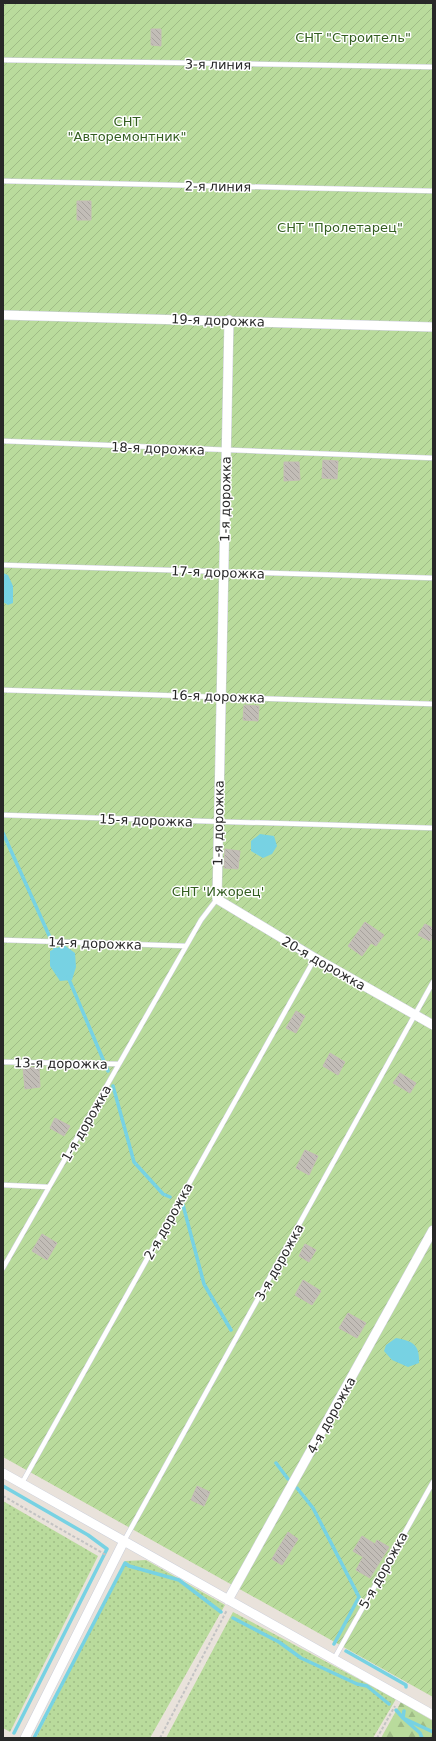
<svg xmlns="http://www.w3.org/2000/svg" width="436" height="1741" font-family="'DejaVu Sans',sans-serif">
<defs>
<pattern id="grass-dots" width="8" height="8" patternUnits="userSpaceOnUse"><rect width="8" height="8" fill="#b9db9c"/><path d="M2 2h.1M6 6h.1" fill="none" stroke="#9fbc86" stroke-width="1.8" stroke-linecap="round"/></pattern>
<pattern id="forest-firs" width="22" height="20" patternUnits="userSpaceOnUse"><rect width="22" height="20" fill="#b9db9c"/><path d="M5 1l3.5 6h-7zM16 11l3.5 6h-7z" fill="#9fbc86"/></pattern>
<pattern id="garden-furrows" width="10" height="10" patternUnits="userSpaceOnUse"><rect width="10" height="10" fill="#b9db9c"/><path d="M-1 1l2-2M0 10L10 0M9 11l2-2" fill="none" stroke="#9fbc86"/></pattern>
<pattern id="building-back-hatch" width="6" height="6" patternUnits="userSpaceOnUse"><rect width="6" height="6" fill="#c2bdb7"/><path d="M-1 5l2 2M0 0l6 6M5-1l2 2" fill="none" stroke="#a7a29d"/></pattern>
</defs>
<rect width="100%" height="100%" fill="#e9e2db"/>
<path fill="url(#grass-dots)" d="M 3,1501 L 98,1556 L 10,1732 L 3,1728 Z
M 146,1560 L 225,1605 L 150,1738 L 36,1738 L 125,1561 Z
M 233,1612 L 396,1699 L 373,1738 L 166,1738 Z"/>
<path fill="url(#forest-firs)" d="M 401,1702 L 433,1721 L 433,1738 L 381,1738 Z"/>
<path fill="url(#garden-furrows)" d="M 3,3 L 433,3 L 433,1697 L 3,1457 Z"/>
<path fill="#77d2e3" d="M 3,573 L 8,575 L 13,586 L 13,603 L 8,605 L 3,602 Z
M 260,834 L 274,836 L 277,846 L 272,854 L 263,858 L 251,851 L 251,841 Z
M 64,945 L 75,953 L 76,967 L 72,980 L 60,981 L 50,966 L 50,951 Z
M 396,1338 C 413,1341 420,1345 419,1363 L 408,1367 L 392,1360 L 384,1351 L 386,1345 Z"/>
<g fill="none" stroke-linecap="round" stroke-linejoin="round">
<path stroke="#77d2e3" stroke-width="3.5" d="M 3,833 L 57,953
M 68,977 L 108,1071
M 113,1086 L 134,1162 L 163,1194 L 170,1197
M 183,1205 L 204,1284 L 231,1330
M 276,1463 L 288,1479
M 3,1486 L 88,1535 L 107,1549 L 14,1733
M 297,1488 L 313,1508 L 359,1597 L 334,1644
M 233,1618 L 279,1642 L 301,1658 L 357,1684 L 367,1686 L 389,1704
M 346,1651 L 406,1685 L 406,1687
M 396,1710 L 403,1718 L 433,1732
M 404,1711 L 403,1718 L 420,1733 L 422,1738
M 34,1738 L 125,1563 L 129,1566 L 179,1580 L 221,1612"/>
</g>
<path fill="url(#building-back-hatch)" stroke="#c4bdb5" d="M 151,29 L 161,29 L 161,46 L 151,45 Z
M 77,201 L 91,201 L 91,220 L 77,220 Z
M 323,460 L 338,461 L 337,479 L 322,478 Z
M 284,462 L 299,462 L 300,480 L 284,481 Z
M 244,705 L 259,706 L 258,721 L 243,720 Z
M 225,849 L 240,851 L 238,869 L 224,868 Z
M 365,922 L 384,935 L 376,946 L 371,943 L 362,956 L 348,946 Z
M 425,924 L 433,928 L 433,935 L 430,941 L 418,935 Z
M 296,1011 L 305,1016 L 296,1033 L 286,1028 Z
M 330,1053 L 345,1062 L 338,1075 L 323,1066 Z
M 39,1067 L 40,1087 L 25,1089 L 23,1068 Z
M 400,1073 L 416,1083 L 410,1093 L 393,1083 Z
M 55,1118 L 70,1126 L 64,1136 L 50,1128 Z
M 305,1150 L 318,1156 L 309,1175 L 296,1168 Z
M 42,1234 L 57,1243 L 47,1260 L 32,1251 Z
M 305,1244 L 316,1250 L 309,1262 L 299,1256 Z
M 303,1280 L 321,1291 L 312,1305 L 295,1295 Z
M 348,1313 L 366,1323 L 357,1338 L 339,1328 Z
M 197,1486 L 210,1492 L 204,1506 L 191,1500 Z
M 288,1532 L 298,1539 L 282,1565 L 272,1559 Z
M 362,1536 L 375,1544 L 377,1540 L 389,1547 L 370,1578 L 356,1570 L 363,1557 L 353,1551 Z"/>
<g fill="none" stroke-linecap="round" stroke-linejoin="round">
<defs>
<path id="service" d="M 3,60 L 433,67
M 3,181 L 433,191
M 3,441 L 433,458
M 3,565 L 433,578
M 3,690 L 433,704
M 3,815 L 433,828
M 3,940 L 186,946
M 3,1062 L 119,1064
M 3,1185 L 49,1187
M 3,1268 L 201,920 L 217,899
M 22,1483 L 315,958
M 124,1541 L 433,982
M 334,1659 L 433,1482"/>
<path id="minor" d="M 3,315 L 433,327
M 229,320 L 217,899 L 315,958 L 433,1025
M 3,1473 L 433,1715
M 228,1600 L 433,1230
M 25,1738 L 124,1541"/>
</defs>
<use href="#service" stroke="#caced9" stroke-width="5.5"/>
<use href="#minor" stroke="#caced9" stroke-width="10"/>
<path stroke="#c3c3c3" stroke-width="2" stroke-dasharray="3 2" stroke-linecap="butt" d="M 3,1496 L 106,1555
M 160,1738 L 227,1610
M 377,1738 L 395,1706"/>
<use href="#service" stroke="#fff" stroke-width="4.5"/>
<use href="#minor" stroke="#fff" stroke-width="9"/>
</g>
<g text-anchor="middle" stroke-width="3" stroke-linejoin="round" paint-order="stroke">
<g font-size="13" fill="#335e20" stroke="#fff">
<text x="353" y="42">СНТ "Строитель"</text>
<text x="127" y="126">СНТ<tspan x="127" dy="15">"Авторемонтник"</tspan></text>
<text x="340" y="232">СНТ "Пролетарец"</text>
<text x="218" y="896">СНТ 'Ижорец'</text>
</g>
<g font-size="13" fill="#282828" stroke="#fff">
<text transform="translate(218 64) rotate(1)" y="5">3-я линия</text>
<text transform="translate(218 186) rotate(1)" y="5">2-я линия</text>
<text transform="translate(218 320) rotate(2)" y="5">19-я дорожка</text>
<text transform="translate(158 448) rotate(2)" y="5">18-я дорожка</text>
<text transform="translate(225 499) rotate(-89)" y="5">1-я дорожка</text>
<text transform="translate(218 572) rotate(2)" y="5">17-я дорожка</text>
<text transform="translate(218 696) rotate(2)" y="5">16-я дорожка</text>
<text transform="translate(146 820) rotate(2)" y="5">15-я дорожка</text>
<text transform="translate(218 823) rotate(-89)" y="5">1-я дорожка</text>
<text transform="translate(95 943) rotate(2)" y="5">14-я дорожка</text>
<text transform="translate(324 963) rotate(30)" y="5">20-я дорожка</text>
<text transform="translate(61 1063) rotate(1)" y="5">13-я дорожка</text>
<text transform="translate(86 1123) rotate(-60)" y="5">1-я дорожка</text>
<text transform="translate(168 1221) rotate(-61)" y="5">2-я дорожка</text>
<text transform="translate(279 1262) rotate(-61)" y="5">3-я дорожка</text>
<text transform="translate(331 1415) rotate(-61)" y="5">4-я дорожка</text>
<text transform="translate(383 1570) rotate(-61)" y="5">5-я дорожка</text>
</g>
</g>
<rect width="436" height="1741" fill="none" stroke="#282828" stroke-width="8"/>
</svg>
